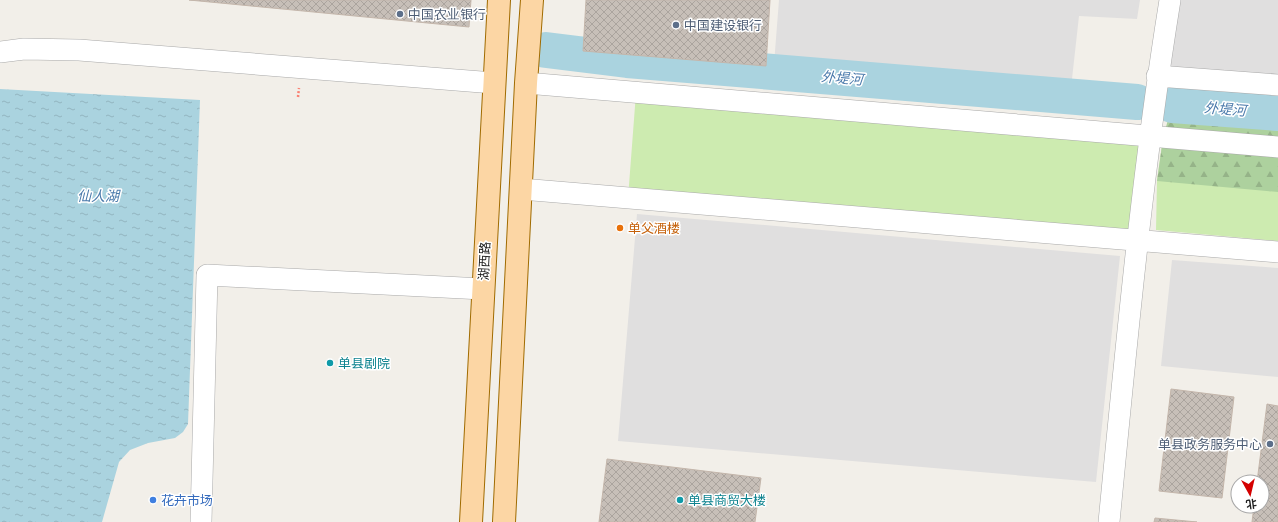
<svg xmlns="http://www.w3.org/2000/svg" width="1278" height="522" font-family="'PT Sans','Noto Sans SC',sans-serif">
<defs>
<pattern id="forest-firs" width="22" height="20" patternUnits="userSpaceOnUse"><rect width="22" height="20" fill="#add19e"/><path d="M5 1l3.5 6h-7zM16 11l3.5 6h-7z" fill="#95b388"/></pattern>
<pattern id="water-ripples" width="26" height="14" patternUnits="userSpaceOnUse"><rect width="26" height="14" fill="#aad3df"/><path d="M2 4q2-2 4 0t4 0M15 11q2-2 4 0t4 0" fill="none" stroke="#92b5bf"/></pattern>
<pattern id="building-cross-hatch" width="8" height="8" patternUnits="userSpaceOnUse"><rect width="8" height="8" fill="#c7bfb8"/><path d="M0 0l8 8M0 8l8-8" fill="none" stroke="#aba49e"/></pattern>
</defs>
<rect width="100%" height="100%" fill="#f2efe9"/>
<path fill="#e0dfdf" d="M 779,0 L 1140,0 L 1137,19 L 1079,16 L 1071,88 L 774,64 Z
M 1177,0 L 1278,0 L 1278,80 L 1164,71 Z
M 637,214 L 1120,256 L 1096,482 L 618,441 Z
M 1172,260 L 1278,268 L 1278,377 L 1161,366 Z"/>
<path fill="#cdebb0" d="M 636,93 L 1149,137 L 1137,240 L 628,198 Z
M 1163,138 L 1278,147 L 1278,241 L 1156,230 L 1157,181 Z"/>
<path fill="url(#forest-firs)" d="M 1172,105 L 1278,113 L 1278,192 L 1157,181 L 1163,138 Z"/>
<path fill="url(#water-ripples)" d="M 0,89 L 200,100 L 188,424 L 183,432 L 175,438 L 148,443 L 130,450 L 119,462 L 102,522 L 0,522 Z"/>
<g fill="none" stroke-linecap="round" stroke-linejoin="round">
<path stroke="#aad3df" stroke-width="36" d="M 546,50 L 627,60 L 1137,102
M 1172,105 L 1278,113"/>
</g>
<path fill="url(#building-cross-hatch)" stroke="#c4b6ab" d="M 189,0 L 471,0 L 469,27 Z
M 586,0 L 770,0 L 766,66 L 583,51 Z
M 1171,389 L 1234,397 L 1222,498 L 1159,491 Z
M 1267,404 L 1278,406 L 1278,522 L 1252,522 L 1254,506 L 1262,506 L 1262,482 L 1257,482 Z
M 607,459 L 761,478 L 755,522 L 599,522 Z
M 1155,518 L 1197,522 L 1154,522 Z"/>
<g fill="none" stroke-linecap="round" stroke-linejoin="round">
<defs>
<path id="minor" d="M 0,52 L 24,49 L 79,50 L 494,83
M 1157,76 L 1278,85
M 526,83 L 1278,147
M 521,189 L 1278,252
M 201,522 L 207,275 L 483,289
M 1109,522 C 1126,348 1142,173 1170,0"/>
<path id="major" d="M 471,522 L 499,0
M 504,522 L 526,83 L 532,0"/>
</defs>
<use href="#minor" stroke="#a9a9a9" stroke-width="22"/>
<use href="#major" stroke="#a06b00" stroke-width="24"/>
<path stroke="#fa8072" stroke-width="2.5" stroke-dasharray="2 2" stroke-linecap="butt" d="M 298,97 L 299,88"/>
<use href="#minor" stroke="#fff" stroke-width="21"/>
<use href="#major" stroke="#fcd6a4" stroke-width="22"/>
</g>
<g fill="#5c6f8a" stroke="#fff" stroke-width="1.5">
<circle cx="400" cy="14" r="4"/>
<circle cx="676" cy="25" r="4"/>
<circle cx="1270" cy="444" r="4"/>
</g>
<circle fill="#e8710a" stroke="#fff" stroke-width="1.5" cx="620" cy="228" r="4"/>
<g fill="#0f9aa8" stroke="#fff" stroke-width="1.5">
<circle cx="330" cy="363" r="4"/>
<circle cx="680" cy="500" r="4"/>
</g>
<circle fill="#3f7fe0" stroke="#fff" stroke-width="1.5" cx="153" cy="500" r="4"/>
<g text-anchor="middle" stroke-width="3" stroke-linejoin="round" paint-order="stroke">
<g font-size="13" fill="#4e5e75" stroke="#fff" text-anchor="start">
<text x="408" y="19">中国农业银行</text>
<text x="684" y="30">中国建设银行</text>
<text x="1262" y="449" text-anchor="end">单县政务服务中心</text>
</g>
<g font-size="13" fill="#c56008" stroke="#fff" text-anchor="start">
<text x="628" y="233">单父酒楼</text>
</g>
<g font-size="13" fill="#222" stroke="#fff">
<text transform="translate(484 261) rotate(-87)" y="5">湖西路</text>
</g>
<g font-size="13" fill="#0d838f" stroke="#fff" text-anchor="start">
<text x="338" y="368">单县剧院</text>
<text x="688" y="505">单县商贸大楼</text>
</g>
<g font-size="13" fill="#366cbe" stroke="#fff" text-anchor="start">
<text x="161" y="505">花卉市场</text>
</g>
<g font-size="14" font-style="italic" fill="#4a7aab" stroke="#fff">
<text transform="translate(842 78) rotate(5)" y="5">外堤河</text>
<text transform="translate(1225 109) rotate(5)" y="5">外堤河</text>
<text x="98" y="201">仙人湖</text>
</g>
</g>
<g transform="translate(1250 494) rotate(172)"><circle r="19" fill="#ffffff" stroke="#a7a7a7"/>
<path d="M0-3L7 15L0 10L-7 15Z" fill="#d40000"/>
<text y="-6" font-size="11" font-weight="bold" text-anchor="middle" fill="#222222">北</text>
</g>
</svg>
